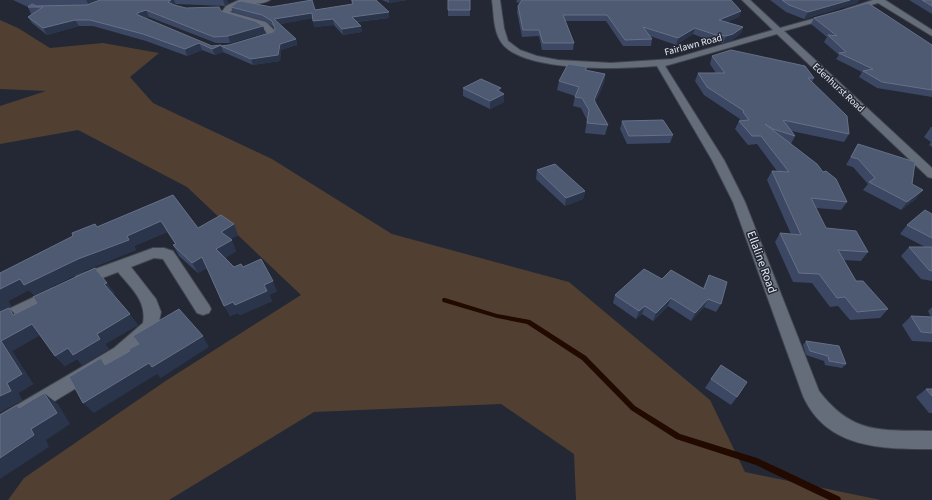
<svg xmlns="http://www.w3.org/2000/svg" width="932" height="500" font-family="'Source Sans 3',sans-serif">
<rect width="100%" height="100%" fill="#232834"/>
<path fill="#513f32" d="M 0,20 L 18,28 L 50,48 L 103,43 L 159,53 L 130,77 L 153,103 L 272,159 L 392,234 L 569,282 L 710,400 L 745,472 L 881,500 L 576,500 L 574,454 L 501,404 L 314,412 L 169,500 L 8,500 L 24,478 L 167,380 L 301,295 L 187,187 L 78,130 L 0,144 L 0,106 L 46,91 L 0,89 Z"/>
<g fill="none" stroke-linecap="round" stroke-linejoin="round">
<path fill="#220a00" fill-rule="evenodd" d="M 443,298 L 445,298 L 497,314 L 530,320 L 586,356 L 635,406 L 680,434 L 757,458 L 840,497 L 841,500 L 829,500 L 756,465 L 676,439 L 631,410 L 582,360 L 527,324 L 497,318 L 443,302 L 442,300 Z"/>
<defs>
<path id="street" d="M 239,0 L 270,0 C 260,7 243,0 230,12 L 266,22 L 274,30 L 274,37 L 259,43 L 253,43 L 253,39 L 267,34 C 264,23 233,18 222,15 L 221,13 L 226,6 Z
M 492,0 L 500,0 L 504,28 L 508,41 L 520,50 L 537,56 L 558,60 L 611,63 L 672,59 L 773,30 L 742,0 L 750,0 L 780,28 L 834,13 L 834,17 L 784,31 L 932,168 L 932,178 L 928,177 L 777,34 L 665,66 L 724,160 L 745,202 L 819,391 C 853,435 881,430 932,431 L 932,449 C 882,449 827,449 803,396 L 733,202 L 712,160 L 657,66 C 623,69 521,73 501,42 C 493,30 494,13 492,0 Z
M 873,0 L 885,0 L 932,30 L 932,36 L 878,3 L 850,11 L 846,9 Z
M 153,248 L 164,248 L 173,251 L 209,305 L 211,309 L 209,313 L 203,315 L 197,313 L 163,259 L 154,258 L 131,267 L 156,299 L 161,312 L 157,331 L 126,358 L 0,434 L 0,415 L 114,348 L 143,323 C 147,301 131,288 118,272 L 81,286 L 76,284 L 74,280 L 76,276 Z
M 53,288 L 58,290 L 61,294 L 58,298 L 0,326 L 0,313 Z"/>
</defs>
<use href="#street" stroke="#40454e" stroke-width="2"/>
<use href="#street" fill="#666d7a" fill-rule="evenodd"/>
</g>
<path fill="#3c4863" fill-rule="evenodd" d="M 13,0 L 98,0 L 97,1 L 100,0 L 227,0 L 228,4 L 225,6 L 176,4 L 175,6 L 186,8 L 221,11 L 263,26 L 265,33 L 230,43 L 216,43 L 149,17 L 145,18 L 223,52 L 215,55 L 202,50 L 187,56 L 146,41 L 93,26 L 79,26 L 47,35 L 32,23 L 28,17 L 33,14 L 31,14 L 28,7 ZM 83,5 L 89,5 L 87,5 L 47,6 Z
M 351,0 L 376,0 L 389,18 L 357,22 L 361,26 L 362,32 L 343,35 L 334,25 L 314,27 L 313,18 L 280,24 L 296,39 L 297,45 L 281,50 L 280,61 L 253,65 L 223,52 L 221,46 L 229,45 L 273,32 L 275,29 L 274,27 L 264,21 L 233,12 L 231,7 L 271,7 L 315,10 L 352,4 Z
M 382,0 L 407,0 L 389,3 Z
M 448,0 L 470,10 L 470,16 L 448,16 Z
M 517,0 L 731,0 L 741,11 L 739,17 L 727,22 L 743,27 L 741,33 L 731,41 L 723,43 L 714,42 L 693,34 L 676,45 L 650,36 L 652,39 L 651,46 L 623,46 L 606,21 L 565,21 L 574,43 L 573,50 L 542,50 L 539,36 L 522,37 L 517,12 L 518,6 L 520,3 L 516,2 Z
M 770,0 L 859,0 L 857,3 L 804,19 L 786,12 Z
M 909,0 L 932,0 L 932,14 Z
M 814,18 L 932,45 L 932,97 L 877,88 L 859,77 L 862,72 L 836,59 L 839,55 L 824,42 L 827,37 L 811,24 Z
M 712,56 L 814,78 L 812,82 L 849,134 L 844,142 L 791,131 L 795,136 L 791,144 L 847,202 L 841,210 L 816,208 L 826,228 L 868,252 L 861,261 L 844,260 L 856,281 L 888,309 L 880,318 L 850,320 L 838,306 L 830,307 L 812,283 L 793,282 L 775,242 L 780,233 L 791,234 L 767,180 L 772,171 L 777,171 L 757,144 L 748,145 L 735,129 L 740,119 L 704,95 L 695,81 L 698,73 L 716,73 L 710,64 Z
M 587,67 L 586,71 L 605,74 L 604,83 L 595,103 L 608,125 L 605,135 L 585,133 L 587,120 L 581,108 L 573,106 L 575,96 L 557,90 L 559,81 Z
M 463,88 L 500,92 L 504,102 L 490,109 L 463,96 Z
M 622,121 L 673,135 L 670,143 L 627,144 L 620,129 Z
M 931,127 L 932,127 L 932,147 L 929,145 L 931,142 L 924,137 Z
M 858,144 L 912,184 L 917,198 L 901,210 L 863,190 L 868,184 L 853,167 L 846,165 Z
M 537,170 L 585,191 L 583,199 L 565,206 L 536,179 Z
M 173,195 L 198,228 L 234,224 L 238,235 L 231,239 L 236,251 L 225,258 L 234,267 L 243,267 L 277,291 L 269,295 L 272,301 L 240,315 L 238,313 L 230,316 L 207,268 L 198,273 L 179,256 L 173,245 L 175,244 L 167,232 L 134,246 L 136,250 L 86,270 L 34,295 L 29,290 L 8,301 L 11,306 L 1,312 L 15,314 L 115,293 L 113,294 L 138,325 L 105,344 L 109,349 L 82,365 L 77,359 L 65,366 L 55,356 L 40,335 L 12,351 L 33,384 L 18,393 L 22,400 L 0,412 L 0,273 L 97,227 Z
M 932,214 L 932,281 L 921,279 L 901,256 L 909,247 L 925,247 L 900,234 L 907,225 Z
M 709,275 L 721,304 L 716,312 L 704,307 L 691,321 L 668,306 L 653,321 L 642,314 L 636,319 L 613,303 L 615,295 L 662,279 L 703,288 Z
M 932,307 L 932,342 L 912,341 L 902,325 L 911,316 L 931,317 L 928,311 Z
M 806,341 L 846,364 L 842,368 L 825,365 L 824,361 L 806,355 L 803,345 Z
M 711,379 L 737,397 L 731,405 L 705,388 Z
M 926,389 L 932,389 L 932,413 L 929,413 L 916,397 Z"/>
<path fill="#2a344a" d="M 86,0 L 98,0 L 97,1 L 89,5 Z
M 171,0 L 174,0 L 176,4 L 171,9 L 168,2 Z
M 223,0 L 227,0 L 228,4 L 225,6 Z
M 389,0 L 407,0 L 389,3 Z
M 850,0 L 859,0 L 857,3 L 804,19 L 808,12 Z
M 146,10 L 149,17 L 140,19 L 137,13 Z
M 741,11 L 739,17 L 717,26 L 719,20 Z
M 389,12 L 389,18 L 353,22 L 352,17 Z
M 312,13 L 313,18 L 276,25 L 274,19 Z
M 333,19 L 334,25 L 314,27 L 313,21 Z
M 75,20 L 79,26 L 47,35 L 43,28 Z
M 263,26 L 265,33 L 230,43 L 228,36 Z
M 361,26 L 362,32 L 343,35 L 342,29 Z
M 743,27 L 741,33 L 731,41 L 723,43 L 726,36 Z
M 695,28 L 693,34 L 676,45 L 678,38 Z
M 296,39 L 297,45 L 281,50 L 280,61 L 253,65 L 251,59 L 280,44 Z
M 199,43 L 202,50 L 187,56 L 185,49 Z
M 221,45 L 223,52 L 215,55 L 212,49 Z
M 605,74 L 604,83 L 592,110 L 594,100 Z
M 501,88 L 500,96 L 504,94 L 504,102 L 490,109 L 490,101 L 497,90 Z
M 923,190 L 917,198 L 901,210 L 907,202 Z
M 585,191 L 583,199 L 565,206 L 566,198 Z
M 161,221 L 167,232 L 134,246 L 136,250 L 86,270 L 34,295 L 29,290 L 8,301 L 11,306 L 0,312 L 0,289 L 20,279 L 127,236 Z
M 234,224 L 238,235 L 226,242 L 221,232 Z
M 232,240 L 236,251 L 222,260 L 216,249 Z
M 202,257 L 207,268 L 198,273 L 192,263 Z
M 273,281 L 277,291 L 269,295 L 272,301 L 240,315 L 238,313 L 230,316 L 224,306 L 264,285 Z
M 107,283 L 115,293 L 112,294 L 104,284 Z
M 671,298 L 668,306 L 653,321 L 656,313 Z
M 708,299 L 704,307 L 691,321 L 695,313 Z
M 645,306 L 642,314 L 636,319 L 639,311 Z
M 9,308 L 19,318 L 13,315 Z
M 130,314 L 138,325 L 105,344 L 109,349 L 82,365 L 77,359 L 65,366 L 55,356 L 68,348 L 97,334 Z
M 32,324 L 42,334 L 12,351 L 33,384 L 18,393 L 22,400 L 0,412 L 0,396 L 7,383 L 1,341 Z
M 203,336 L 209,347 L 161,378 L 157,374 L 94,413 L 83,403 L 149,363 Z
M 44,393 L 58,404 L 70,424 L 46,440 L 49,447 L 0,479 L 0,458 L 31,429 Z"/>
<path fill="#4e5972" stroke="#667086" d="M 100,0 L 171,0 L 168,2 L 174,5 L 186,8 L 219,7 L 221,11 L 255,21 L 263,26 L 228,36 L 214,37 L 146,10 L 137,13 L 138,15 L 212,46 L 221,45 L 212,49 L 199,43 L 185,49 L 143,34 L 90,20 L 75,20 L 43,28 L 28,17 L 43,7 L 28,7 L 32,4 L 36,6 L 87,5 Z
M 312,0 L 315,10 L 353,4 L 352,0 L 376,0 L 389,12 L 352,17 L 361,26 L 342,29 L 333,19 L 313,21 L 312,13 L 274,19 L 296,39 L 280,44 L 278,55 L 251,59 L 221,46 L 229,45 L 273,32 L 275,29 L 272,21 L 262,15 L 231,7 L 237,2 L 241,1 L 271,7 Z
M 448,0 L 470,0 L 470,10 L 448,10 Z
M 522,0 L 731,0 L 741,11 L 719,20 L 743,27 L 733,34 L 726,36 L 716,35 L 695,28 L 678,38 L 643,27 L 652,39 L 625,40 L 607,15 L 563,15 L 574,43 L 543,43 L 539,30 L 523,30 L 518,6 Z
M 782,0 L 850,0 L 808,12 L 789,5 Z
M 922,0 L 932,0 L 932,6 Z
M 868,3 L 932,45 L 932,90 L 882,82 L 863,71 L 873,69 L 839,53 L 846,52 L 828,35 L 837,36 L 814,18 Z
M 731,50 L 805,66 L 814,78 L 808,78 L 847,116 L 849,134 L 783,120 L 795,136 L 773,129 L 765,124 L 817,164 L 823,172 L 826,171 L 836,179 L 847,202 L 811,198 L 826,228 L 856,231 L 868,252 L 838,250 L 856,281 L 863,281 L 888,309 L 857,312 L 845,297 L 837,298 L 819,274 L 799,273 L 780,233 L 801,235 L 772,171 L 789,172 L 761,136 L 752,136 L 739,121 L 749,120 L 743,112 L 744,111 L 707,87 L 698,73 L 725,73 L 712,56 Z
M 568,64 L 587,67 L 585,70 L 605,74 L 594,100 L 608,125 L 587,123 L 589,110 L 582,98 L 575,97 L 579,87 L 559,81 Z
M 481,79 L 501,88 L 497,90 L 504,94 L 490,101 L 463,88 Z
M 663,120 L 673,135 L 629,136 L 622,121 Z
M 858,144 L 915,162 L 912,184 L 923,190 L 907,202 L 869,182 L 875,178 L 858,159 L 851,157 Z
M 555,164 L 585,191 L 566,198 L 537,170 Z
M 173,195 L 198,228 L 221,215 L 234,224 L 221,232 L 232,240 L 216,249 L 234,267 L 241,264 L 243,267 L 261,259 L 273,281 L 264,285 L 267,291 L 235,305 L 233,302 L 224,306 L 202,257 L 192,263 L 173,245 L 176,244 L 161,221 L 127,236 L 129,240 L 78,259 L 24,285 L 20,279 L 0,289 L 0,273 L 73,236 L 72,233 L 95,224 L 97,227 Z
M 925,210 L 932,214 L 932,238 L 907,225 Z
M 909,247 L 932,247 L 932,271 L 929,270 Z
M 95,268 L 107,283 L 104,284 L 130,314 L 97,334 L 100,339 L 73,355 L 68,348 L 55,356 L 32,324 L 1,341 L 22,374 L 7,383 L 11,391 L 0,396 L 0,312 L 9,308 L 13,315 L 37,303 L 33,297 Z
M 644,269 L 662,279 L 671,270 L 704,289 L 709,275 L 727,282 L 721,304 L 708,299 L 695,313 L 671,298 L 656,313 L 645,306 L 639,311 L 615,295 Z
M 179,309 L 203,336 L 152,367 L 149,363 L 83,403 L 69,377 L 101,358 L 105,365 L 130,351 L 129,349 L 139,344 L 133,336 Z
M 911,316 L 932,317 L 932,333 L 921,332 Z
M 806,341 L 839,346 L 846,364 L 829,361 L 828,356 L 810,351 Z
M 721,365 L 747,382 L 737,397 L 711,379 Z
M 926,389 L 932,389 L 932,396 Z
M 44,393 L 57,413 L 31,429 L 34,435 L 0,458 L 0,415 L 17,405 L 19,408 Z"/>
<g text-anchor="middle" stroke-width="3" stroke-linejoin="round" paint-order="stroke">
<g font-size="10" fill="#e5e9f1" stroke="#232834">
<text transform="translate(693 44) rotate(-15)" y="4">Fairlawn Road</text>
<text transform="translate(839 87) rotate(43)" y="4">Edenhurst Road</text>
</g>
<g font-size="12" fill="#e5e9f1" stroke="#232834">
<text transform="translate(762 262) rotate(70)" y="4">Ellaline Road</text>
</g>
</g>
</svg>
